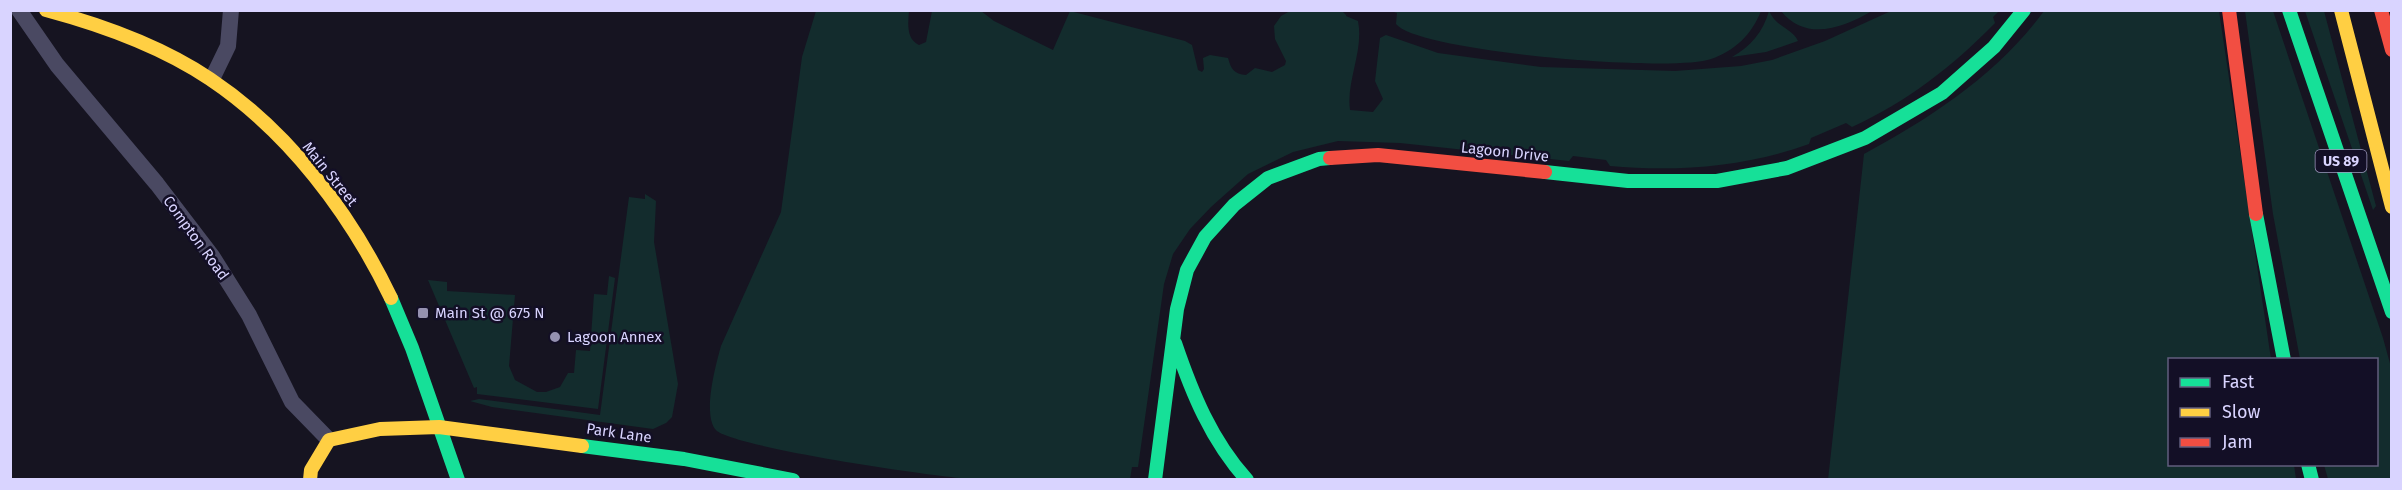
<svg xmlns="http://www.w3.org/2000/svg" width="2402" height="490" font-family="'Fira Sans',sans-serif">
<rect width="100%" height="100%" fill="#161421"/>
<path fill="#132c2d" d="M 1292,10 L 1342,11 L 1346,15 L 1347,11 L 1346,16 L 1358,21 C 1364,51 1346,81 1350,110 L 1373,112 L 1383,99 L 1375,81 L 1380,38 L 1386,35 L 1438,53 L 1541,67 L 1675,71 L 1741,66 L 1772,60 L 1825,41 L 1891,11 L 1999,11 L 1993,17 L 1995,23 C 1953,66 1907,102 1852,127 L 1846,123 L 1811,138 L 1809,144 C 1745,167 1678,172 1610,166 L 1606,160 L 1573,156 L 1569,161 L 1400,143 L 1338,141 L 1293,152 L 1248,174 L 1211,207 L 1190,229 L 1173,254 L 1164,284 L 1138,467 L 1132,467 L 1130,479 C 1078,479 1025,481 974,479 C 941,478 731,447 716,430 C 702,415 716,364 721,346 L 781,212 L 802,57 L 816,11 L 909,11 C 908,23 906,39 919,45 L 926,42 L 932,11 L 981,11 L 994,21 L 1053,50 L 1070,11 L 1185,41 L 1192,45 L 1198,70 L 1202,72 L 1204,69 L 1203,58 L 1210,55 L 1228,58 C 1231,69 1234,74 1246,75 L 1255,68 L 1272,72 L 1285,65 L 1286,61 L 1275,39 L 1274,26 L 1281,16 Z
M 1391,11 L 1761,11 C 1752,34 1735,51 1711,59 C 1673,73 1418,52 1396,24 L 1397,13 Z
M 1769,11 C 1777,28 1792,28 1798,41 L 1766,52 L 1732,57 C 1751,46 1763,32 1769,11 Z
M 1781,11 L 1872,11 C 1843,28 1806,42 1781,11 Z
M 2044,11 L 2219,11 L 2271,359 L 2170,360 L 2170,464 L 2294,465 L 2296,479 L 1828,480 L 1864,154 C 1931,118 1999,73 2044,11 Z
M 2245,11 L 2273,11 L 2383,338 L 2391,367 L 2391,479 L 2328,479 L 2324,465 L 2376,464 L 2376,360 L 2300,359 L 2273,214 Z
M 2305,11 L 2324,11 L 2376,206 L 2373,210 Z
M 645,194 L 656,201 L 654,242 L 678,384 L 672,417 L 666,423 L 653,429 L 492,407 L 470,401 L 479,399 L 600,415 L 629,197 L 645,199 Z
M 609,276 L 615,278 L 598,409 L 477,394 L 477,387 L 474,388 L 428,280 L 447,282 L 447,291 L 515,295 L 509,366 L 515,380 L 537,392 L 546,392 L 560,387 L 568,373 L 574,373 L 576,350 L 590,351 L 594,294 L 607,295 Z"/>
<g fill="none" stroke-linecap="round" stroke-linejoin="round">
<path stroke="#4a4962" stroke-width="16" d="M 19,10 L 57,65 L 157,184 L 212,256 L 249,315 L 292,402 L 329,440
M 212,79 L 228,46 L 231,10"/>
<path stroke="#16e098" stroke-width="14" d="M 2289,10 L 2392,312
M 1545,172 L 1628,181 L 1717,181 L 1787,168 L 1865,138 L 1942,93 L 1994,47 L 2024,10
M 2256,214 L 2284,360
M 391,298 L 412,348 L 458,480
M 1175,343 C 1192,393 1211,440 1247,480
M 582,446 L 684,459 L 793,480
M 2308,464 L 2312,480
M 1155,480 L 1177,309 L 1187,270 L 1205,237 L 1234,205 L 1268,178 L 1319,159 L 1330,158"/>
<path stroke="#ffcf43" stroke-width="14" d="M 46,10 C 102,25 161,46 210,79 C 289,132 350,213 391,298
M 2341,10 L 2392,207
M 310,480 L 311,470 L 329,440 L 380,429 L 439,427 L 582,446"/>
<path stroke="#f24e42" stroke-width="14" d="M 2229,10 L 2256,214
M 2381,10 L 2392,50
M 1330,158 L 1378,155 L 1545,172"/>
</g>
<g fill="#9591b1" stroke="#130f26" stroke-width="2">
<rect x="417" y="307" width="12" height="12" rx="3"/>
<circle cx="555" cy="337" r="6"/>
</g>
<g text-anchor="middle" stroke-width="5" stroke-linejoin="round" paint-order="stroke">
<rect fill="#130f26" stroke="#9e99be" stroke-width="1.5" x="2315.5" y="150" width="51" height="22" rx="4.5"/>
<g font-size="14" font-weight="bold" fill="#d9d4ff">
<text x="2341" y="166">US 89</text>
</g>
<g font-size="15" fill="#d9d4ff" stroke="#130f26">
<text transform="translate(1505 152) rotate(6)" y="5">Lagoon Drive</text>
<text transform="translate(330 174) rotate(51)" y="5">Main Street</text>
<text transform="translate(196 238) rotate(54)" y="5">Compton Road</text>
<text transform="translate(619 433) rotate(8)" y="5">Park Lane</text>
</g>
<g font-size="15" fill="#d9d4ff" stroke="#130f26" text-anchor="start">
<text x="435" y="318">Main St @ 675 N</text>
<text x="567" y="342">Lagoon Annex</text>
</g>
</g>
<rect width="2402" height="490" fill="none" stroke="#d9d4ff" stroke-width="24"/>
<rect x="2168" y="358" width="210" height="108" fill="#130f26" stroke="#625e7d" stroke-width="1.5"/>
<rect x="2180" y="378" width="30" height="9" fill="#16e098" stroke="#625e7d" stroke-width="1.5"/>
<text x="2222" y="388" font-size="18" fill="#d9d4ff">Fast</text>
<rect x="2180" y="408" width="30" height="9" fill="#ffcf43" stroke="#625e7d" stroke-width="1.5"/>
<text x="2222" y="418" font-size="18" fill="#d9d4ff">Slow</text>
<rect x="2180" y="438" width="30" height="9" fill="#f24e42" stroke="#625e7d" stroke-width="1.5"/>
<text x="2222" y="448" font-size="18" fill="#d9d4ff">Jam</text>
</svg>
